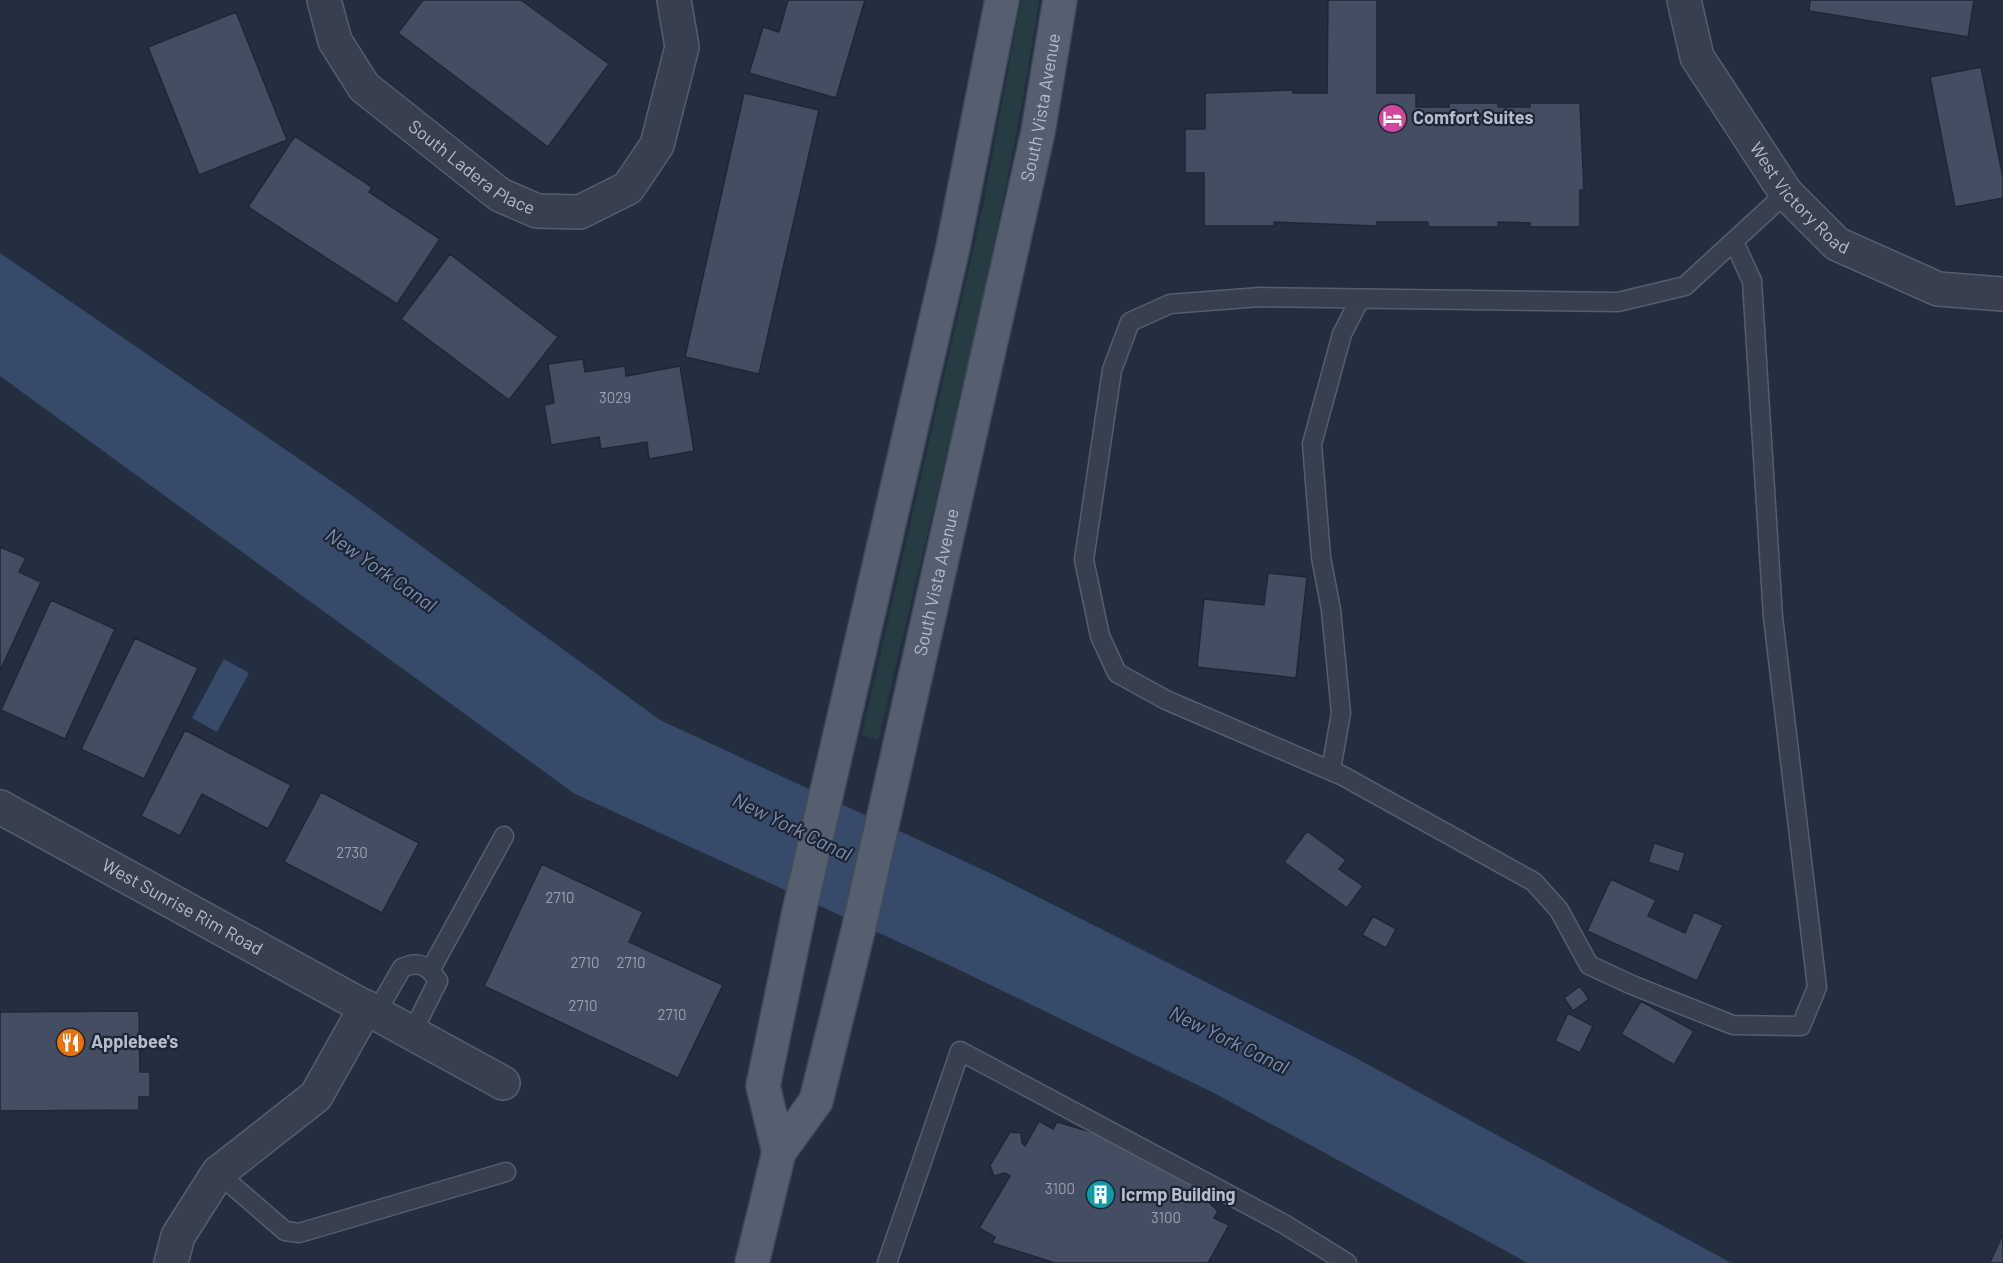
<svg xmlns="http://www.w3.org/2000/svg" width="2003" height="1263" font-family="Barlow,sans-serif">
<rect width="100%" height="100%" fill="#242e41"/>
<path fill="#263c42" d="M 1021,0 L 1039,0 C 1001,249 936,495 878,740 L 862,735 L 983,207 Z"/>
<path fill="#384a6a" d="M 0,253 L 347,492 L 660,720 L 994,875 L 1356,1058 L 1731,1263 L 1528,1263 L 1214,1093 L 949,965 L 575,794 L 0,376 Z
M 224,659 L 249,673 L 217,732 L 192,718 Z"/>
<path fill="#434e63" stroke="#1f2737" stroke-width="1.5" d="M 423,0 L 521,0 L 609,64 L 548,147 L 398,33 Z
M 788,0 L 865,0 L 836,98 L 749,73 L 763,27 L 779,32 Z
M 1328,0 L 1377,0 L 1377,93 L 1416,93 L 1416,107 L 1449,107 L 1449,103 L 1498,103 L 1498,107 L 1530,107 L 1530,103 L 1580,103 L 1584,190 L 1580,190 L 1580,227 L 1530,227 L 1530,223 L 1498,222 L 1498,227 L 1428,227 L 1428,222 L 1377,222 L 1377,226 L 1274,222 L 1274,226 L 1204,226 L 1204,173 L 1185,173 L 1185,129 L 1205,129 L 1205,93 L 1293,90 L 1293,93 L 1327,93 Z
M 1810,0 L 1974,0 L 1968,37 L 1809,11 Z
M 236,12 L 287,140 L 199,175 L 148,47 Z
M 1981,67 L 2003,178 L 2003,198 L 1955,207 L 1930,77 Z
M 744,93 L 819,110 L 759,374 L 685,357 Z
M 295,136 L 372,187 L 369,192 L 440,239 L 397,304 L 248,207 Z
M 450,254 L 558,337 L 509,400 L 401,319 Z
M 583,359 L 585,372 L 625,366 L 626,376 L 680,366 L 694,451 L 649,459 L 647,442 L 601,449 L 599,437 L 551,445 L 544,405 L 554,403 L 548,364 Z
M 0,547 L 26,558 L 19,572 L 41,582 L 0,671 Z
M 1268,573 L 1307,577 L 1296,678 L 1197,667 L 1204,599 L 1264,605 Z
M 51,600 L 115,629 L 65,739 L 1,710 Z
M 135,638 L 198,668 L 144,779 L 81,749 Z
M 185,730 L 291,785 L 268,829 L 202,794 L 180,836 L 141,816 Z
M 321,792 L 419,843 L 382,913 L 284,862 Z
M 1307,831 L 1346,860 L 1339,869 L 1363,886 L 1347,908 L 1284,862 Z
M 1654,843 L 1685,853 L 1679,872 L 1648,862 Z
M 542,864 L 643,912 L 629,942 L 723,985 L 678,1078 L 484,986 Z
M 1611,879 L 1656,900 L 1648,916 L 1685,933 L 1694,912 L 1723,925 L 1697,981 L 1587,931 Z
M 1373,916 L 1396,929 L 1386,948 L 1362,935 Z
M 1580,986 L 1589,999 L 1573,1011 L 1564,998 Z
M 1641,1001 L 1694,1031 L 1674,1065 L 1621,1034 Z
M 139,1011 L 140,1072 L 150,1072 L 150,1097 L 139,1097 L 139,1110 L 0,1111 L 0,1012 Z
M 1568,1013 L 1593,1026 L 1580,1053 L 1555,1041 Z
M 1039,1121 L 1053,1129 L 1057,1122 L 1106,1136 L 1179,1176 L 1194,1188 L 1218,1211 L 1214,1218 L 1229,1225 L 1208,1263 L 1055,1263 L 992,1243 L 995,1237 L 979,1228 L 1010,1176 L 1005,1173 L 994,1176 L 990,1165 L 1010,1132 L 1021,1133 L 1022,1143 L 1025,1146 Z
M 2003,1234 L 2003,1263 L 1993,1263 L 1990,1262 Z"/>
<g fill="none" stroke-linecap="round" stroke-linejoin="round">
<defs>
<path id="service" d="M 1734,242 L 1752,281 L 1773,617 L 1817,987 L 1801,1026 L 1733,1025 L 1632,985 L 1589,965 L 1559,910 L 1534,882 L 1343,776 L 1166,700 L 1117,673 L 1100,636 L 1084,560 L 1112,370 L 1130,322 L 1170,304 L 1260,297 L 1618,302 L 1685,286 L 1786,193
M 1331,770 L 1341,713 L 1331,610 L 1321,557 L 1312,444 L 1342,334 L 1360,299
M 431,969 L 504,836
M 376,1013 L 402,968 C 418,960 429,966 438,981 L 412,1033
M 218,1173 L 285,1231 L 299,1233 L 506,1172
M 887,1263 L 960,1051 L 1284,1224 L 1347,1263"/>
<g id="minor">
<path id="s1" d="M 324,0 L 335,41 L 364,87 L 500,195 L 537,211 L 580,212 L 628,188 L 657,145 L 682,47 L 674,0"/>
<path id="s2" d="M 0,807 L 503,1083"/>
<path d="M 171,1263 L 178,1236 L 218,1173 L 316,1096 L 366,1007"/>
</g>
<g id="tertiary">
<path id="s3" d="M 1684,0 L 1697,57 L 1786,193 L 1837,244 L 1938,289 L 2003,294"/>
</g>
<g id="primary">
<path d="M 779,1152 L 763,1086 L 799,912 L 953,247 L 1002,0"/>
<path id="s4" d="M 752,1263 L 779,1152 L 816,1101 L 858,931 L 1038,132 L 1060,0"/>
</g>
</defs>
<use href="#service" stroke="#565e6e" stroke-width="21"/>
<use href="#minor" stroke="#565e6e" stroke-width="36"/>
<use href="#tertiary" stroke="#565e6e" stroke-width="36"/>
<use href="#primary" stroke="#424959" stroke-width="36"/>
<use href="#service" stroke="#384050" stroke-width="18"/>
<use href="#minor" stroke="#384050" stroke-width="33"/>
<use href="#tertiary" stroke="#384050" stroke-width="33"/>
<use href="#primary" stroke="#565f70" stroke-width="33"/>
</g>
<defs>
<symbol id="hotel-disc" viewBox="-11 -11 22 22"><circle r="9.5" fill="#d1479c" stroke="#1d2535"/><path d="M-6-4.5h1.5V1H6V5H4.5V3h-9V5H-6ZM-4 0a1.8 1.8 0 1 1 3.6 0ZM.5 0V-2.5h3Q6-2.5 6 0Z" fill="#fff"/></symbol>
<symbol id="restaurant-disc" viewBox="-11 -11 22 22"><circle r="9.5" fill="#e8710a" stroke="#1d2535"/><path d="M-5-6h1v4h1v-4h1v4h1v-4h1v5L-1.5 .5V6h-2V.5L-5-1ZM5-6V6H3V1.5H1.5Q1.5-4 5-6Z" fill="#fff"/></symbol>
<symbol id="building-disc" viewBox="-11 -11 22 22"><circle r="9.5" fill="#0f9aa8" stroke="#1d2535"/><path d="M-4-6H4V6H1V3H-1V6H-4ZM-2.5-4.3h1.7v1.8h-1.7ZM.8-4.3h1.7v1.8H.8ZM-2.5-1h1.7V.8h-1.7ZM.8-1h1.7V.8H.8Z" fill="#fff"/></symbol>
</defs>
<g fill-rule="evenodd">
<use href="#hotel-disc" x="1376" y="102" width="33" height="33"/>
<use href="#restaurant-disc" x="54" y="1026" width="33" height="33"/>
<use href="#building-disc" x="1084" y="1178" width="33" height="33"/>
</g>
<g text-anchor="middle" stroke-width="4.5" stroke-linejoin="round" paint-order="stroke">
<g font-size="15" fill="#98a0b1">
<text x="615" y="403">3029</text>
<text x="352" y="858">2730</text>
<text x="560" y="903">2710</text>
<text x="585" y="968">2710</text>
<text x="631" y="968">2710</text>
<text x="583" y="1011">2710</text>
<text x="672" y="1020">2710</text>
<text x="1060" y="1194">3100</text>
<text x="1166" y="1223">3100</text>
</g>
<g font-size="18" fill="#b5bccb" stroke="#1d2535">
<text dy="6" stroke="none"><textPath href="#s4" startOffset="1196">South Vista Avenue</textPath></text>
<text dy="6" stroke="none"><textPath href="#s1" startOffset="232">South Ladera Place</textPath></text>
<text dy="6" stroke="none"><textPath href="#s3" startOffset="234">West Victory Road</textPath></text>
<text dy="6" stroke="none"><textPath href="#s4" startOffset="710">South Vista Avenue</textPath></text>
<text dy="6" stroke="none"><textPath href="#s2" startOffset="208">West Sunrise Rim Road</textPath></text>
</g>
<g font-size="18" font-weight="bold" fill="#b5bccb" stroke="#1d2535" text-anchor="start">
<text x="1413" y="124">Comfort Suites</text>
<text x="91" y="1048">Applebee's</text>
<text x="1121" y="1201">Icrmp Building</text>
</g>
<g font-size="20" font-style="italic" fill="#7b8fb3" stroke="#1d2535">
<text transform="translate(381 570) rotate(35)" y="7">New York Canal</text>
<text transform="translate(792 827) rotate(26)" y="7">New York Canal</text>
<text transform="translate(1229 1040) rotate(26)" y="7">New York Canal</text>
</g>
</g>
</svg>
